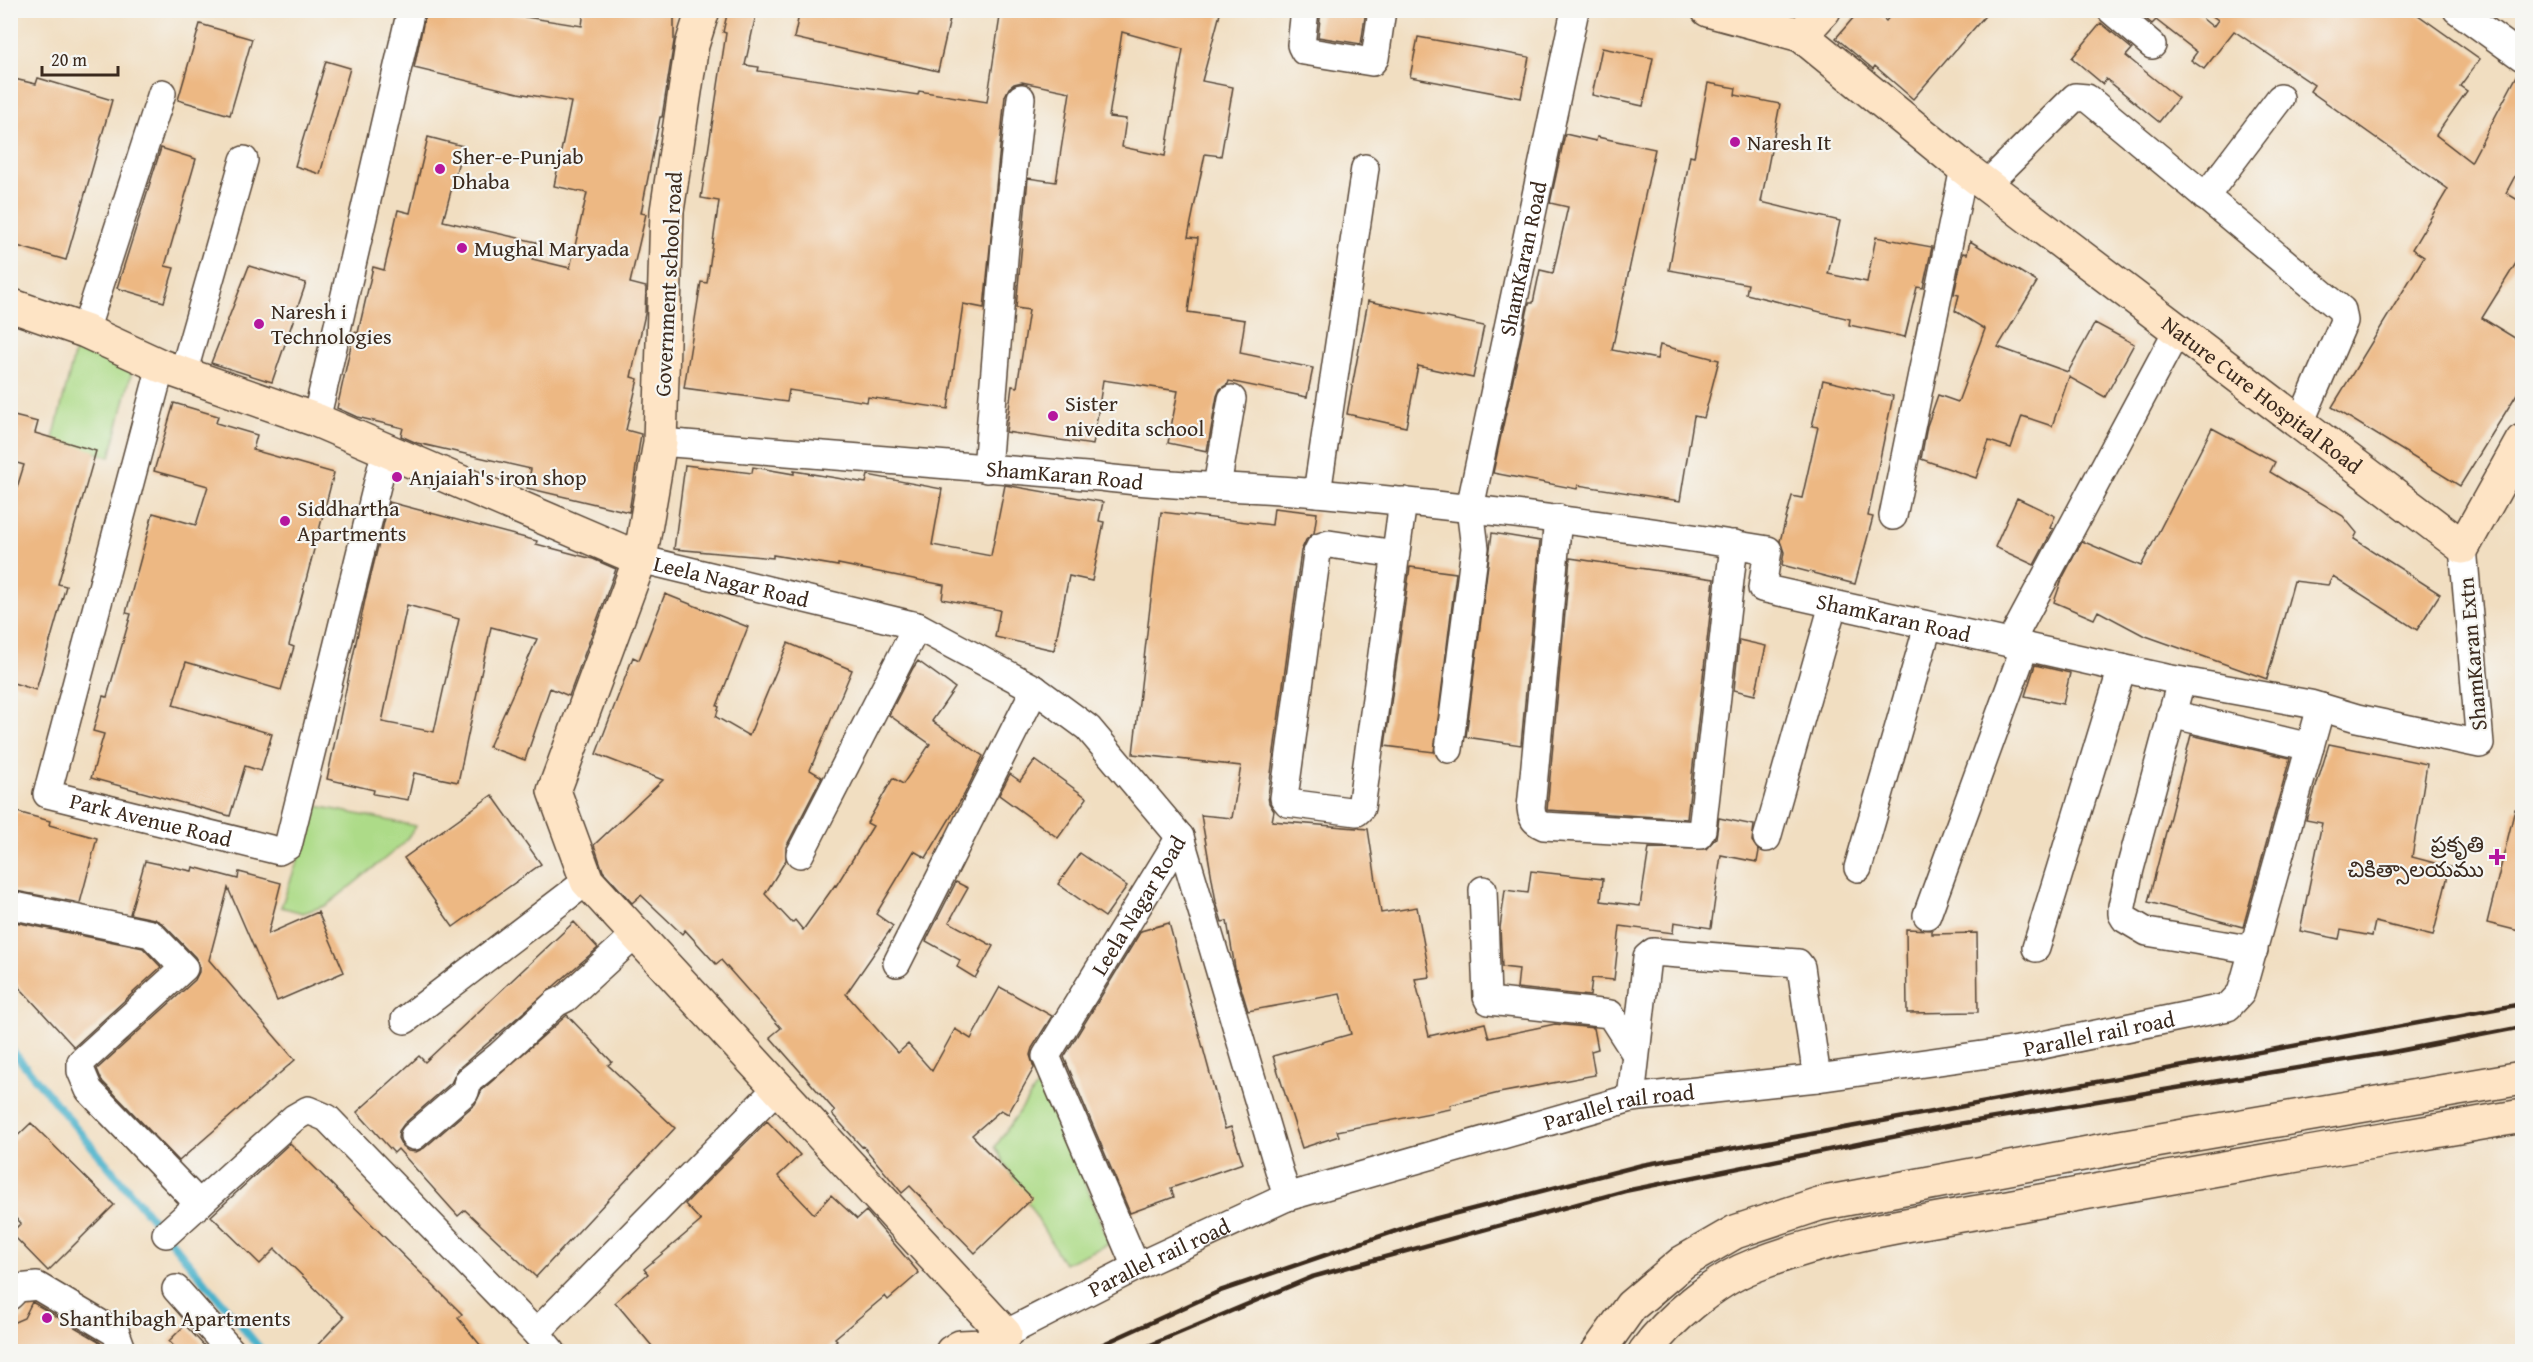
<svg xmlns="http://www.w3.org/2000/svg" width="2533" height="1362" font-family="'Gentium Book Plus','Noto Sans Telugu',serif">
<rect width="100%" height="100%" fill="#f6f6f2"/>
<filter id="ink" filterUnits="userSpaceOnUse"><feTurbulence type="fractalNoise" baseFrequency=".0167" numOctaves="2"/><feDisplacementMap in="SourceGraphic" scale="12" xChannelSelector="R" yChannelSelector="G"/><feConvolveMatrix kernelMatrix="1 2 1 2 8 2 1 2 1" color-interpolation-filters="sRGB"/></filter>
<filter id="wash" filterUnits="userSpaceOnUse"><feTurbulence type="fractalNoise" baseFrequency=".008" numOctaves="4" result="noise"/><feDisplacementMap in="SourceGraphic" scale="24" xChannelSelector="R" yChannelSelector="G"/><feGaussianBlur stdDeviation="1.35" result="paint"/><feColorMatrix in="noise" values="0 0 0 0 0 0 0 0 0 0 0 0 0 0 0 0 0 1.4 0 .05"/><feComposite in="paint" operator="in"/></filter>
<g filter="url(#wash)">
<rect width="100%" height="100%" fill="#f1dec1"/>
<path fill="#addb88" stroke="#748253" stroke-width="1.5" d="M 75,351 L 133,367 L 110,457 L 53,439 Z
M 317,806 L 416,826 L 403,844 L 327,905 L 303,913 L 281,907 Z
M 1044,1076 L 1109,1244 L 1064,1264 L 995,1147 Z"/>
<g fill="none" stroke-linecap="round" stroke-linejoin="round">
<path stroke="#4cb2cb" stroke-width="8" d="M 10,1048 L 263,1352"/>
</g>
<g id="blocks">
<path fill="#edb883" fill-rule="evenodd" d="M 426,10 L 507,10 L 506,14 L 582,26 L 584,10 L 674,10 L 674,41 L 662,117 L 660,117 L 641,213 L 646,214 L 630,283 L 646,287 L 645,314 L 631,377 L 638,379 L 626,430 L 641,434 L 629,512 L 527,488 L 531,469 L 417,443 L 401,436 L 403,428 L 357,417 L 337,408 L 354,332 L 358,333 L 373,267 L 384,270 L 398,210 L 410,213 L 428,137 L 463,146 L 443,221 L 536,242 L 532,259 L 570,268 L 587,193 L 554,186 L 571,102 L 518,93 L 414,68 Z
M 728,10 L 757,10 L 745,65 L 759,67 L 758,71 L 918,95 L 919,91 L 987,102 L 1001,10 L 1221,10 L 1202,81 L 1233,87 L 1221,156 L 1205,154 L 1188,237 L 1198,238 L 1188,312 L 1245,320 L 1240,353 L 1313,368 L 1307,397 L 1229,381 L 1228,384 L 1220,389 L 1217,396 L 1207,451 L 1168,443 L 1178,391 L 1103,380 L 1093,445 L 1006,432 L 1012,386 L 1017,387 L 1029,310 L 1016,308 L 1028,178 L 1056,182 L 1070,92 L 1022,82 L 1014,84 L 1009,88 L 1005,96 L 984,308 L 963,304 L 948,409 L 868,397 L 867,402 L 789,390 L 787,402 L 684,388 L 701,282 L 707,283 L 719,201 L 701,198 L 726,33 L 723,32 ZM 1122,32 L 1183,49 L 1165,156 L 1122,147 L 1126,119 L 1109,117 Z
M 800,10 L 911,10 L 950,19 L 938,71 L 794,38 Z
M 1321,10 L 1366,10 L 1361,44 L 1318,37 Z
M 1860,10 L 1874,10 L 1886,21 L 1895,10 L 1990,10 L 1913,99 L 1875,66 L 1873,69 L 1836,38 Z
M 2136,10 L 2192,10 L 2213,27 L 2218,20 L 2204,10 L 2411,10 L 2480,59 L 2460,86 L 2467,91 L 2436,135 L 2471,162 L 2519,72 L 2523,72 L 2523,161 L 2506,193 L 2523,203 L 2523,252 L 2482,318 L 2523,343 L 2523,384 L 2460,486 L 2332,407 L 2424,257 L 2412,249 L 2448,189 L 2310,91 L 2314,85 L 2234,31 L 2204,69 L 2191,60 L 2197,52 L 2156,20 L 2152,24 Z
M 2101,23 L 2132,49 L 2126,56 L 2178,98 L 2159,122 L 2106,79 L 2103,84 L 2072,58 Z
M 200,24 L 252,39 L 230,115 L 178,100 Z
M 1418,37 L 1529,57 L 1521,98 L 1410,77 Z
M 1602,48 L 1653,58 L 1643,106 L 1592,95 Z
M 326,61 L 350,68 L 320,174 L 295,166 Z
M 10,78 L 36,84 L 38,78 L 112,100 L 66,260 L 10,244 Z
M 1708,83 L 1736,88 L 1735,95 L 1780,104 L 1761,202 L 1840,221 L 1828,274 L 1867,282 L 1876,237 L 1932,247 L 1923,288 L 1917,287 L 1905,337 L 1849,325 L 1850,319 L 1746,294 L 1748,284 L 1669,270 L 1690,156 L 1694,157 Z
M 1565,134 L 1596,141 L 1597,137 L 1655,149 L 1612,350 L 1657,359 L 1660,345 L 1719,360 L 1704,418 L 1694,416 L 1680,501 L 1578,485 L 1577,489 L 1493,473 L 1529,303 L 1533,303 L 1540,270 L 1553,273 L 1568,207 L 1550,203 Z
M 161,148 L 196,159 L 165,266 L 174,268 L 164,302 L 117,288 Z
M 1970,241 L 2037,282 L 1998,347 L 2068,372 L 2095,323 L 2134,344 L 2105,397 L 2069,377 L 2052,426 L 2022,416 L 2011,448 L 1989,441 L 1976,478 L 1921,459 L 1927,426 L 1938,395 L 1958,402 L 1985,329 L 1955,311 L 1959,295 L 1954,294 L 1963,253 L 1967,254 Z
M 249,266 L 306,283 L 272,382 L 211,363 Z
M 1368,301 L 1484,326 L 1473,378 L 1418,366 L 1406,427 L 1347,414 Z
M 1823,380 L 1893,396 L 1868,516 L 1873,517 L 1855,584 L 1782,565 L 1784,552 L 1780,541 L 1792,496 L 1802,498 L 1818,427 L 1812,426 Z
M 174,403 L 218,416 L 216,423 L 257,435 L 253,450 L 334,473 L 289,645 L 294,647 L 281,690 L 186,662 L 173,705 L 272,734 L 261,771 L 245,766 L 230,816 L 91,778 L 104,734 L 93,731 L 103,696 L 107,697 L 131,614 L 126,613 L 153,513 L 196,525 L 208,486 L 154,471 Z
M 10,415 L 38,422 L 35,433 L 96,451 L 58,584 L 66,586 L 36,690 L 10,682 L 10,510 L 24,465 L 10,461 Z
M 2212,428 L 2275,462 L 2270,472 L 2343,516 L 2357,533 L 2354,539 L 2440,594 L 2417,630 L 2333,576 L 2328,585 L 2294,581 L 2267,679 L 2143,635 L 2098,611 L 2094,619 L 2054,602 L 2062,579 L 2082,541 L 2141,566 Z
M 685,465 L 752,473 L 753,467 L 794,474 L 794,471 L 866,483 L 868,475 L 942,489 L 932,545 L 991,556 L 1005,485 L 1103,502 L 1099,521 L 1104,522 L 1092,581 L 1069,576 L 1054,650 L 995,637 L 1000,610 L 942,599 L 944,585 L 838,564 L 838,566 L 773,555 L 773,558 L 674,549 Z
M 2017,498 L 2055,516 L 2050,528 L 2053,529 L 2034,565 L 1995,547 Z
M 389,502 L 537,541 L 536,544 L 593,559 L 616,569 L 569,696 L 550,688 L 525,760 L 489,747 L 537,639 L 491,627 L 458,782 L 414,773 L 408,800 L 373,794 L 374,790 L 327,779 L 366,595 ZM 407,605 L 459,619 L 434,732 L 382,722 Z
M 1274,508 L 1317,513 L 1314,533 L 1306,540 L 1301,551 L 1268,796 L 1269,803 L 1274,811 L 1272,821 L 1368,829 L 1381,913 L 1417,907 L 1430,977 L 1415,979 L 1429,1036 L 1485,1023 L 1489,1038 L 1555,1024 L 1594,1028 L 1598,1049 L 1591,1051 L 1595,1075 L 1499,1093 L 1450,1105 L 1451,1109 L 1337,1131 L 1339,1136 L 1302,1148 L 1273,1056 L 1351,1034 L 1340,994 L 1248,1011 L 1235,968 L 1227,921 L 1222,922 L 1216,902 L 1201,815 L 1232,818 L 1241,766 L 1133,754 L 1161,512 L 1272,525 Z
M 1492,533 L 1540,541 L 1521,745 L 1466,737 Z
M 1570,558 L 1714,579 L 1687,819 L 1547,810 Z
M 1410,567 L 1456,573 L 1434,752 L 1385,746 Z
M 665,594 L 748,627 L 717,706 L 719,707 L 716,717 L 749,736 L 788,643 L 852,670 L 810,770 L 822,777 L 786,847 L 786,860 L 765,894 L 792,923 L 795,920 L 803,930 L 835,885 L 836,886 L 873,826 L 867,823 L 893,778 L 903,784 L 930,744 L 889,715 L 913,668 L 918,661 L 955,688 L 932,721 L 983,756 L 964,795 L 926,858 L 914,851 L 876,914 L 893,926 L 846,994 L 898,1053 L 908,1044 L 932,1071 L 955,1029 L 971,1039 L 1000,987 L 1052,1016 L 1032,1048 L 1030,1055 L 1034,1068 L 1008,1114 L 1001,1110 L 972,1135 L 1032,1198 L 975,1253 L 910,1186 L 902,1193 L 863,1146 L 862,1147 L 832,1114 L 835,1111 L 770,1037 L 781,1028 L 721,960 L 716,964 L 685,930 L 682,934 L 641,895 L 632,903 L 603,871 L 594,845 L 663,780 L 596,754 L 633,657 L 639,660 Z
M 1739,640 L 1766,646 L 1755,695 L 1734,690 Z
M 2035,665 L 2070,673 L 2063,704 L 2025,696 Z
M 2191,735 L 2290,758 L 2243,927 L 2148,902 Z
M 2329,744 L 2427,764 L 2412,857 L 2450,867 L 2433,936 L 2375,922 L 2372,936 L 2341,930 L 2339,939 L 2300,931 L 2322,823 L 2306,820 Z
M 1035,760 L 1087,798 L 1058,838 L 999,795 L 1010,774 L 1020,781 Z
M 492,795 L 541,864 L 453,927 L 404,858 Z
M 2515,809 L 2523,810 L 2523,932 L 2487,923 Z
M 10,810 L 50,821 L 49,825 L 97,838 L 80,903 L 10,890 Z
M 1719,818 L 1754,825 L 1752,841 L 1759,851 L 1757,862 L 1721,855 L 1711,928 L 1674,922 L 1673,933 L 1620,926 L 1614,980 L 1592,978 L 1590,996 L 1517,988 L 1519,969 L 1502,967 L 1500,928 L 1505,890 L 1528,893 L 1531,871 L 1603,879 L 1601,901 L 1640,906 L 1649,848 L 1706,849 L 1716,838 Z
M 1080,853 L 1127,886 L 1105,917 L 1058,884 Z
M 145,861 L 192,871 L 193,867 L 238,879 L 239,872 L 281,883 L 268,934 L 318,912 L 344,972 L 277,1001 L 228,888 L 209,960 L 295,1060 L 179,1161 L 102,1081 L 97,1069 L 195,980 L 199,972 L 199,964 L 195,957 L 162,923 L 154,919 L 130,914 Z
M 956,882 L 968,888 L 949,922 L 993,946 L 975,978 L 957,967 L 960,960 L 926,941 Z
M 10,921 L 143,948 L 161,967 L 74,1047 L 10,977 Z
M 574,922 L 598,948 L 458,1069 L 451,1083 L 404,1124 L 399,1131 L 398,1138 L 402,1146 L 408,1151 L 416,1152 L 424,1148 L 475,1104 L 482,1090 L 567,1015 L 612,1062 L 608,1065 L 675,1128 L 536,1277 L 465,1210 L 458,1216 L 398,1149 L 394,1153 L 357,1112 L 419,1056 L 425,1062 Z
M 1169,923 L 1225,1129 L 1231,1127 L 1243,1163 L 1171,1188 L 1174,1197 L 1130,1213 L 1064,1057 L 1141,931 Z
M 1906,929 L 1932,930 L 1932,934 L 1977,933 L 1978,1012 L 1907,1013 Z
M 767,1121 L 800,1155 L 778,1176 L 814,1214 L 831,1195 L 857,1219 L 866,1211 L 919,1273 L 888,1300 L 885,1296 L 835,1338 L 837,1340 L 824,1352 L 657,1352 L 615,1302 L 648,1274 L 644,1269 L 701,1221 L 685,1204 Z
M 31,1123 L 114,1205 L 48,1271 L 11,1233 L 21,1223 L 10,1213 L 10,1143 Z
M 290,1143 L 462,1314 L 458,1318 L 486,1352 L 311,1352 L 344,1317 L 275,1249 L 260,1264 L 211,1216 Z
M 32,1302 L 97,1340 L 104,1346 L 106,1352 L 10,1352 L 10,1324 L 24,1318 Z
M 185,1325 L 210,1352 L 179,1352 L 169,1341 Z"/>
</g>
</g>
<g filter="url(#ink)">
<use href="#blocks" fill-opacity="0" stroke="#564536" stroke-width="1.5"/>
<g fill="none" stroke-linecap="round" stroke-linejoin="round">
<defs>
<g id="street">
<path d="M 1305,10 L 1301,45 L 1304,51 L 1372,62 L 1375,58 L 1382,10"/>
<path d="M 2111,10 L 2152,45"/>
<path d="M 2457,10 L 2522,57"/>
<path d="M 1986,185 L 2075,97 L 2087,98 L 2342,310 L 2344,321 L 2300,423"/>
<path d="M 2205,197 L 2280,98"/>
<path d="M 85,331 L 162,93"/>
<path id="s1" d="M 161,366 L 47,794 L 279,851 L 288,846 L 386,449"/>
<path d="M 183,374 L 244,160"/>
<path d="M 316,420 L 411,10"/>
<path id="s2" d="M 660,442 L 1099,477 C 1171,487 1244,486 1317,493 C 1468,507 1618,525 1768,550 L 1762,588 L 2166,678 L 2310,704 L 2357,718 L 2480,744 L 2463,547"/>
<path d="M 987,469 L 1005,246 L 1021,98"/>
<path d="M 1217,486 L 1232,399"/>
<path d="M 1317,493 L 1365,168"/>
<path d="M 1893,516 L 1964,168"/>
<path d="M 1558,518 L 1531,808 C 1532,818 1534,822 1544,826 L 1699,835 L 1702,830 L 1734,544"/>
<path d="M 1396,554 L 1329,544 L 1320,547 L 1317,553 L 1284,798 L 1288,803 L 1357,812 L 1361,808 L 1403,501"/>
<path id="s3" d="M 640,559 L 917,626 L 1035,689 L 1088,728 L 1180,837 L 1287,1197"/>
<path d="M 2010,643 L 2177,331"/>
<path d="M 2181,681 L 2130,869 L 2122,906 L 2122,914 L 2125,919 L 2147,932 L 2254,950"/>
<path d="M 2171,714 L 2310,747"/>
<path id="s4" d="M 1449,749 L 1475,548 L 1470,508 L 1575,10"/>
<path d="M 1767,838 L 1833,605"/>
<path d="M 800,854 L 917,626"/>
<path d="M 1858,868 L 1928,626"/>
<path d="M 1483,890 L 1487,997 L 1489,1001 L 1610,1014 L 1635,1053"/>
<path d="M 10,905 L 151,934 L 184,968 L 81,1062 L 81,1071 L 89,1090 L 199,1204"/>
<path d="M 1927,915 L 2025,646"/>
<path d="M 2036,948 L 2122,668"/>
<path d="M 897,963 L 1035,689"/>
<path d="M 405,1020 L 587,881"/>
<path d="M 1631,1098 L 1647,957 L 1653,952 L 1798,963 L 1801,967 L 1817,1078"/>
<path d="M 414,1136 L 465,1092 L 468,1081 L 500,1055 L 556,1003 L 566,998 L 635,935"/>
<path d="M 166,1234 L 294,1118 L 308,1110 L 327,1118 L 536,1333 L 552,1352"/>
<path id="s5" d="M 1136,1267 L 1046,1056 L 1180,837"/>
<path d="M 176,1289 L 232,1352"/>
<path d="M 10,1296 L 18,1288 L 37,1286 L 116,1333 L 123,1352"/>
<path d="M 536,1333 L 778,1087"/>
<path id="s6" d="M 1005,1334 L 1136,1267 L 1287,1197 L 1631,1098 L 1817,1078 L 2018,1050 L 2228,1007 L 2241,993 L 2321,707"/>
</g>
<g id="secondary">
<path d="M 703,10 L 692,45 L 667,211 L 660,442 L 640,559 L 554,791 L 587,881 L 1005,1334 L 983,1346 L 960,1347 L 952,1352"/>
<path d="M 1708,10 L 1801,35 L 1824,10"/>
<path id="s7" d="M 1801,35 L 1964,168 L 2463,547 L 2522,441"/>
<path d="M 10,305 L 85,331 L 161,366 L 316,420 L 640,559"/>
<path d="M 1598,1352 L 1631,1306 L 1683,1262 L 1735,1232 L 1819,1204 L 2120,1147 L 2522,1078"/>
<path d="M 1645,1352 C 1668,1320 1716,1280 1753,1266 C 1839,1232 1934,1221 2024,1204 C 2190,1173 2356,1145 2522,1116"/>
</g>
</defs>
<use href="#street" stroke="#564536" stroke-width="30"/>
<use href="#secondary" stroke="#564536" stroke-width="36"/>
<use href="#street" stroke="#fff" stroke-width="27"/>
<use href="#secondary" stroke="#fee4c5" stroke-width="33"/>
<path stroke="#3b2a1e" stroke-width="4.5" d="M 1086,1352 L 1220,1291 L 1422,1222 L 1642,1165 L 2522,1004
M 1134,1352 L 1312,1277 L 1625,1191 L 1952,1125 L 2388,1053 L 2522,1027"/>
</g>
</g>
<g fill="#b5179e" stroke="#f6f6f2" stroke-width="2">
<circle cx="1735" cy="142" r="6"/>
<circle cx="440" cy="169" r="6"/>
<circle cx="462" cy="248" r="6"/>
<circle cx="259" cy="324" r="6"/>
<circle cx="1053" cy="416" r="6"/>
<circle cx="397" cy="477" r="6"/>
<circle cx="285" cy="521" r="6"/>
<path d="M2494 848h6v6h6v6h-6v6h-6v-6h-6v-6h6z"/>
<circle cx="47" cy="1318" r="6"/>
</g>
<g text-anchor="middle" stroke-width="4.5" stroke-linejoin="round" paint-order="stroke">
<g font-size="22" fill="#3b2a1e" stroke="#f6f6f2" text-anchor="start">
<text x="1747" y="150">Naresh It</text>
<text x="452" y="164">Sher-e-Punjab<tspan x="452" dy="25">Dhaba</tspan></text>
<text x="474" y="256">Mughal Maryada</text>
<text x="271" y="319">Naresh i<tspan x="271" dy="25">Technologies</tspan></text>
<text x="1065" y="411">Sister<tspan x="1065" dy="25">nivedita school</tspan></text>
<text x="409" y="485">Anjaiah's iron shop</text>
<text x="297" y="516">Siddhartha<tspan x="297" dy="25">Apartments</tspan></text>
<text x="2484" y="852" text-anchor="end">ప్రకృతి<tspan x="2484" dy="25">చికిత్సాలయము</tspan></text>
<text x="59" y="1326">Shanthibagh Apartments</text>
</g>
<g font-size="22" fill="#3b2a1e" stroke="#f6f6f2">
<text dy="8" stroke="none"><textPath href="#s4" startOffset="498">ShamKaran Road</textPath></text>
<text transform="translate(668 284) rotate(-87)" y="8">Government school road</text>
<text dy="8" stroke="none"><textPath href="#s7" startOffset="585">Nature Cure Hospital Road</textPath></text>
<text dy="8" stroke="none"><textPath href="#s2" startOffset="406">ShamKaran Road</textPath></text>
<text dy="8" stroke="none"><textPath href="#s3" startOffset="94">Leela Nagar Road</textPath></text>
<text dy="8" stroke="none"><textPath href="#s2" startOffset="1287">ShamKaran Road</textPath></text>
<text transform="translate(2472 654) rotate(-95)" y="8">ShamKaran Extn</text>
<text dy="8" stroke="none"><textPath href="#s1" startOffset="550">Park Avenue Road</textPath></text>
<text dy="8" stroke="none"><textPath href="#s5" startOffset="406">Leela Nagar Road</textPath></text>
<text dy="8" stroke="none"><textPath href="#s6" startOffset="1144">Parallel rail road</textPath></text>
<text dy="8" stroke="none"><textPath href="#s6" startOffset="658">Parallel rail road</textPath></text>
<text dy="8" stroke="none"><textPath href="#s6" startOffset="172">Parallel rail road</textPath></text>
</g>
</g>
<rect width="2533" height="1362" fill="none" stroke="#f6f6f2" stroke-width="36"/>
<path d="M42 66v9h76v-9" fill="none" stroke="#3b2a1e" stroke-width="3"/>
<text x="51" y="66" font-size="18" fill="#3b2a1e" stroke="#f6f6f2" stroke-width="4.5" paint-order="stroke">20 m</text>
</svg>
